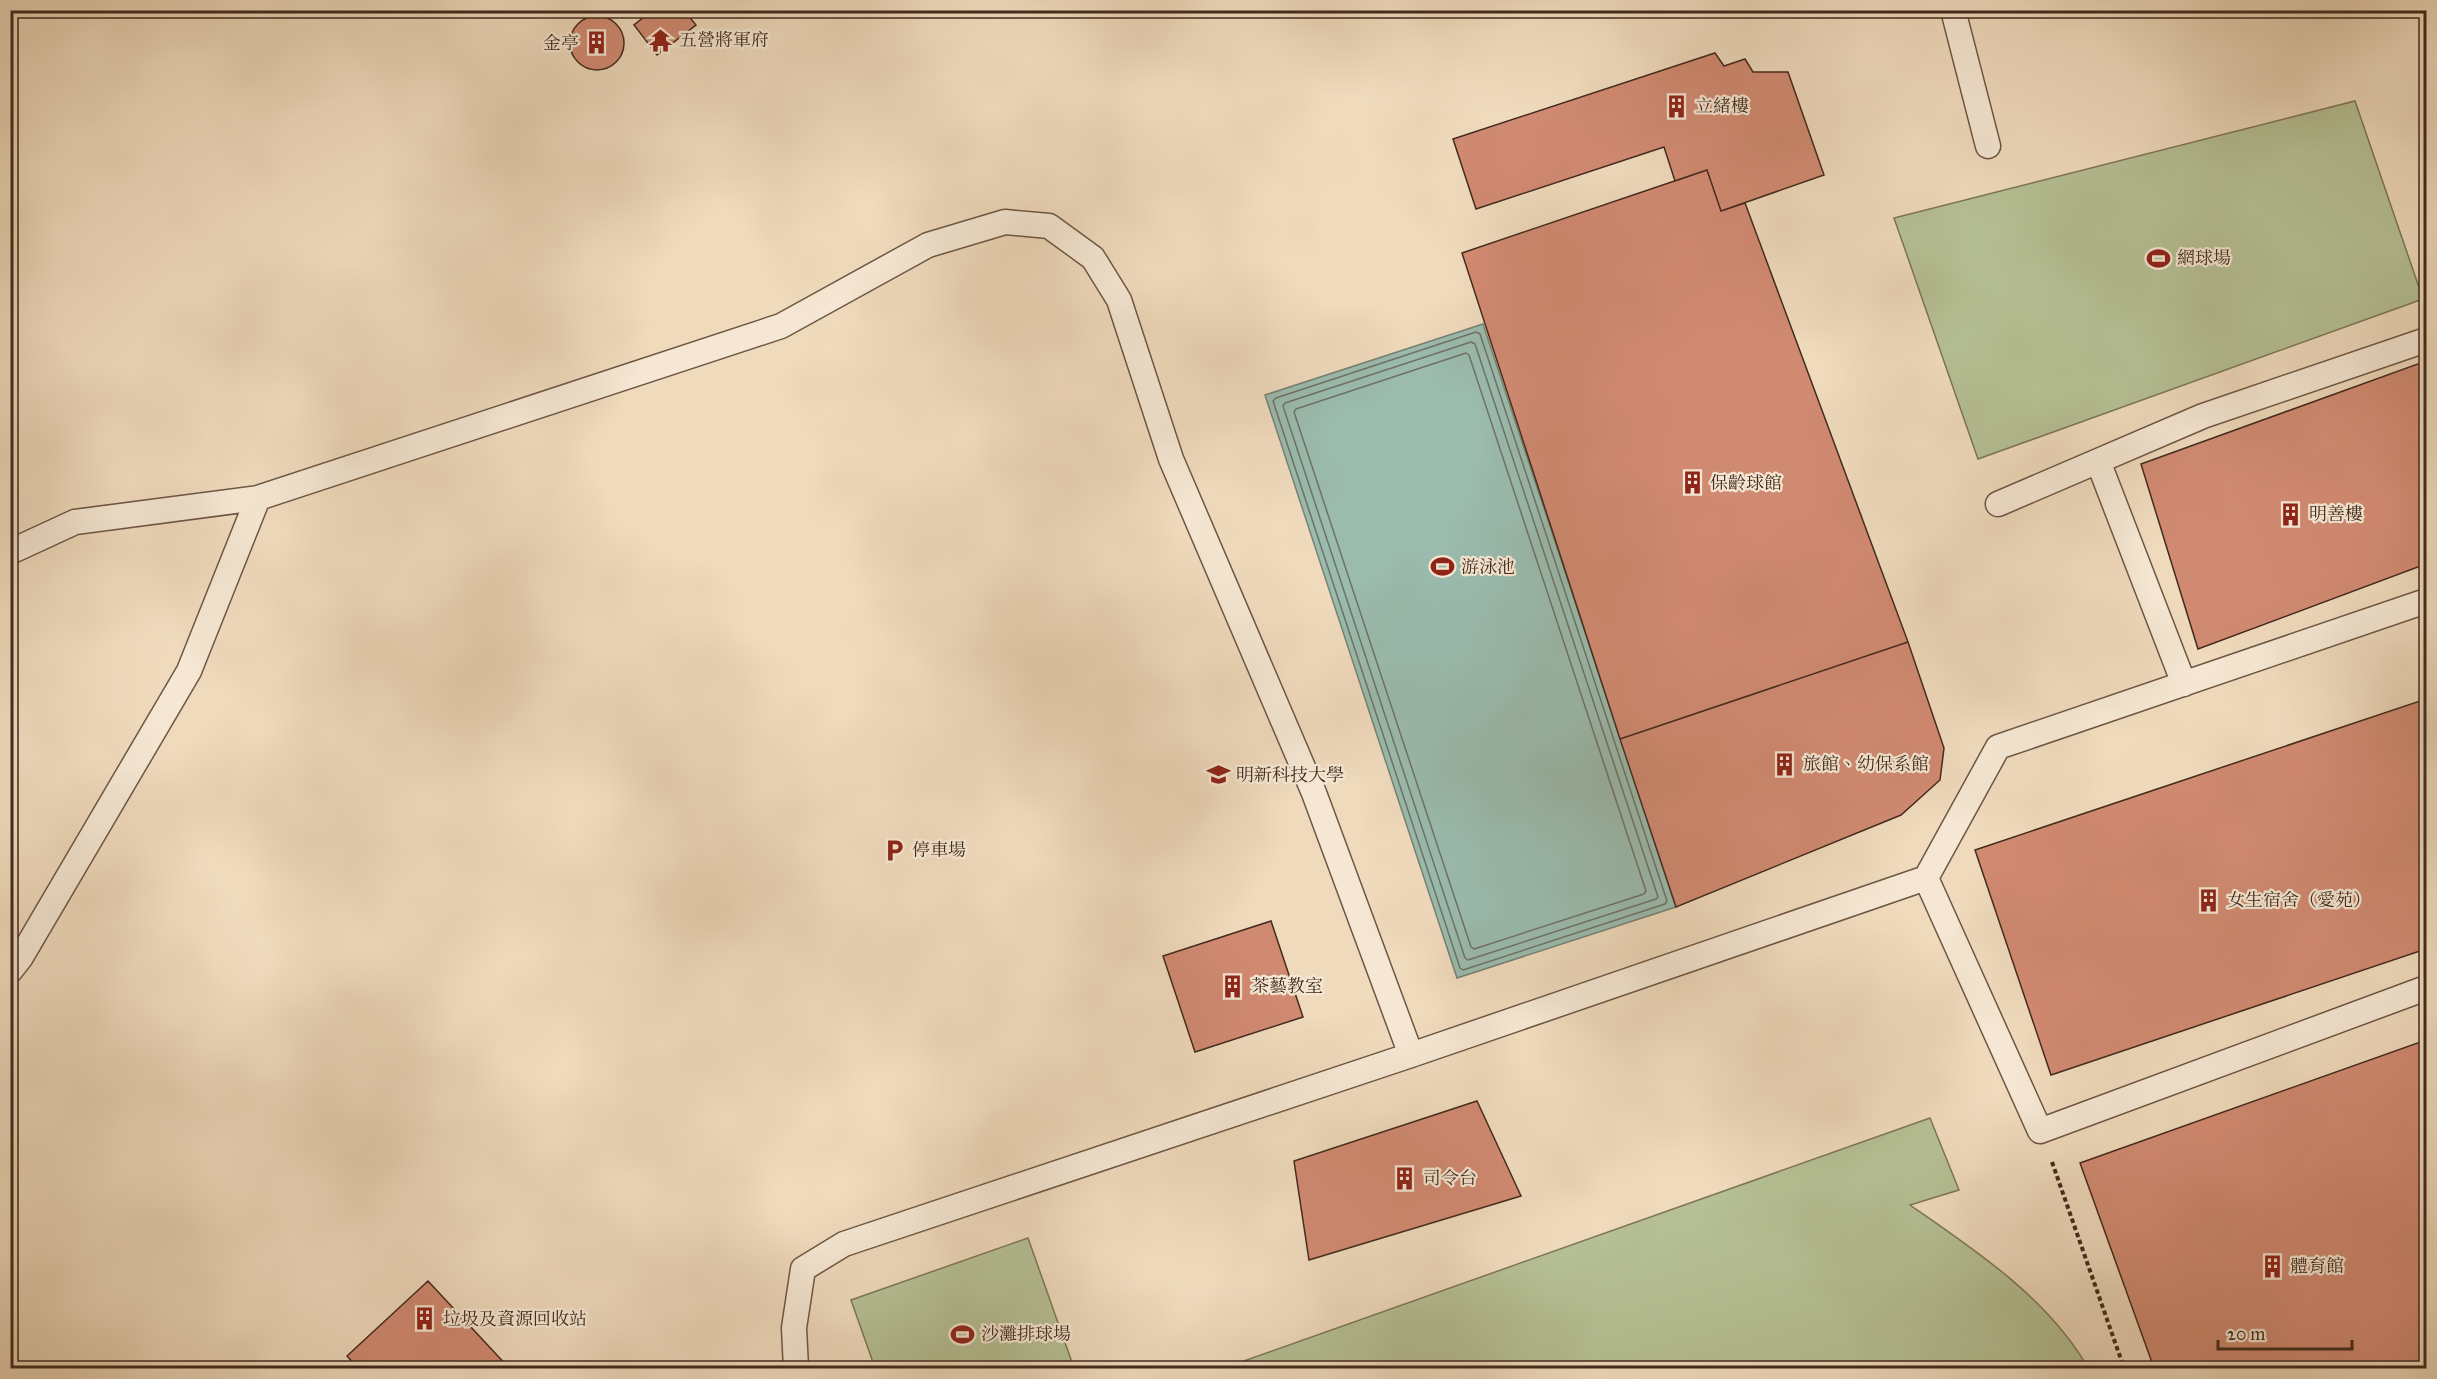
<svg xmlns="http://www.w3.org/2000/svg" width="2437" height="1379" font-family="'IM FELL Great Primer','Noto Serif TC',serif">
<rect width="100%" height="100%" fill="#efdabc"/>
<filter id="stains"><feTurbulence type="fractalNoise" baseFrequency=".00333" numOctaves="4"/><feColorMatrix values="0 0 0 0 .2 0 0 0 0 .09 0 0 0 0 .02 0 0 0 .5 -.17"/></filter>
<radialGradient id="worn" r=".72"><stop offset=".6" stop-color="#630" stop-opacity="0"/><stop offset="1" stop-color="#630" stop-opacity=".3"/></radialGradient>
<path fill="#b5c094" stroke="#7c7558" stroke-width="1.5" d="M 2355,101 L 2423,299 L 1978,459 L 1894,218 Z
M 1930,1118 L 1959,1190 L 1910,1205 C 1974,1249 2049,1299 2088,1368 L 1224,1368 Z
M 1028,1238 L 1074,1368 L 875,1368 L 851,1300 Z"/>
<path fill="#9abbae" stroke="#778174" stroke-width="1.5" d="M 1483,324 L 1676,907 L 1457,978 L 1265,395 Z"/>
<g fill="none" stroke-linecap="round" stroke-linejoin="round">
<path stroke="#6e7266" stroke-width="1.5" d="M 1476,332 L 1480,334 L 1667,901 L 1665,904 L 1463,970 L 1460,968 L 1273,401 L 1276,398 Z
M 1471,342 L 1475,344 L 1658,897 L 1656,899 L 1468,960 L 1465,958 L 1283,406 L 1285,403 Z
M 1466,353 L 1469,355 L 1646,891 L 1644,894 L 1474,949 L 1471,947 L 1294,412 L 1296,409 Z"/>
</g>
<path fill="#d18a72" stroke="#422a1d" stroke-width="1.5" d="M 653,10 L 684,10 L 696,25 L 657,55 L 634,25 Z
M570 43a27 27 0 1 1 54 0a27 27 0 1 1-54 0Z
M 1715,53 L 1724,66 L 1745,59 L 1753,72 L 1788,72 L 1824,175 L 1721,211 L 1707,170 L 1675,181 L 1664,147 L 1476,209 L 1453,139 Z
M 1707,170 L 1721,211 L 1745,203 L 1908,642 L 1620,739 L 1462,253 Z
M 2426,361 L 2426,564 L 2198,649 L 2141,464 Z
M 1908,642 L 1944,748 L 1940,780 L 1901,815 L 1676,907 L 1620,739 Z
M 2426,699 L 2426,949 L 2051,1075 L 1975,850 Z
M 1271,921 L 1303,1017 L 1195,1052 L 1163,956 Z
M 2426,1040 L 2426,1368 L 2154,1368 L 2080,1163 Z
M 1477,1101 L 1521,1196 L 1309,1260 L 1294,1161 Z
M 428,1281 L 509,1368 L 358,1368 L 347,1356 Z"/>
<g fill="none" stroke-linecap="round" stroke-linejoin="round">
<defs>
<path id="service" d="M 1953,10 L 1988,146
M 2098,461 L 2184,684
M 1998,504 L 2203,416 L 2426,340
M 10,552 L 75,522 L 258,498 L 781,326 L 928,245 L 1005,222 L 1049,226 L 1093,258 L 1119,300 L 1171,459 L 1314,793 L 1411,1055
M 1926,878 L 2040,1131 L 2426,988
M 10,971 L 21,957 L 189,671 L 258,498
M 796,1368 L 794,1328 L 803,1269 L 844,1244 L 1411,1055 L 1926,878 L 1998,747 L 2426,601"/>
</defs>
<use href="#service" stroke="#6d5645" stroke-width="27"/>
<path stroke="#422a1d" stroke-width="4" stroke-dasharray="4.5 3" stroke-linecap="butt" d="M 2052,1162 L 2124,1368"/>
<use href="#service" stroke="#f5e7d3" stroke-width="24"/>
</g>
<defs>
<symbol id="temple-bare" viewBox="-9 -9 18 18"><path d="M0-6L5-2H3V0L6.5 2.5H4V6H1.5V3h-3V6H-4V2.5H-6.5L-3 0V-2H-5Z" fill="#8f2418" stroke="#f5e7d3" stroke-width="2.5" paint-order="stroke"/></symbol>
<symbol id="building-bare" viewBox="-9 -9 18 18"><path d="M-4-6H4V6H1V3H-1V6H-4ZM-2.5-4.3h1.7v1.8h-1.7ZM.8-4.3h1.7v1.8H.8ZM-2.5-1h1.7V.8h-1.7ZM.8-1h1.7V.8H.8Z" fill="#8f2418" stroke="#f5e7d3" stroke-width="2.5" paint-order="stroke"/></symbol>
<symbol id="stadium-bare" viewBox="-9 -9 18 18"><path d="M0-5a6.5 5 0 1 0 0 10a6.5 5 0 1 0 0-10ZM-3.5-1.8h7v3.6h-7Z" fill="#8f2418" stroke="#f5e7d3" stroke-width="2.5" paint-order="stroke"/></symbol>
<symbol id="university-bare" viewBox="-9 -9 18 18"><path d="M0-5L7-2L0 1L-7-2ZM-4 1L0 2.5L4 1V4Q0 6-4 4Z" fill="#8f2418" stroke="#f5e7d3" stroke-width="2.5" paint-order="stroke"/></symbol>
<symbol id="parking-bare" viewBox="-9 -9 18 18"><path d="M-3.5-5.5H1a3.5 3.5 0 0 1 0 7H-1V5.5H-3.5ZM-1-3.4V-.6H.8a1.4 1.4 0 0 0 0-2.8Z" fill="#8f2418" stroke="#f5e7d3" stroke-width="2.5" paint-order="stroke"/></symbol>
</defs>
<g fill-rule="evenodd">
<use href="#temple-bare" x="644" y="24" width="33" height="33"/>
<use href="#building-bare" x="580" y="26" width="33" height="33"/>
<use href="#building-bare" x="1660" y="90" width="33" height="33"/>
<use href="#stadium-bare" x="2142" y="242" width="33" height="33"/>
<use href="#building-bare" x="1676" y="466" width="33" height="33"/>
<use href="#building-bare" x="2274" y="498" width="33" height="33"/>
<use href="#stadium-bare" x="1426" y="550" width="33" height="33"/>
<use href="#building-bare" x="1768" y="748" width="33" height="33"/>
<use href="#university-bare" x="1202" y="758" width="33" height="33"/>
<use href="#parking-bare" x="878" y="834" width="33" height="33"/>
<use href="#building-bare" x="2192" y="884" width="33" height="33"/>
<use href="#building-bare" x="1216" y="970" width="33" height="33"/>
<use href="#building-bare" x="1388" y="1162" width="33" height="33"/>
<use href="#building-bare" x="2256" y="1250" width="33" height="33"/>
<use href="#building-bare" x="408" y="1302" width="33" height="33"/>
<use href="#stadium-bare" x="946" y="1318" width="33" height="33"/>
</g>
<g text-anchor="middle" stroke-width="4.5" stroke-linejoin="round" paint-order="stroke">
<g font-size="18" fill="#422a1d" stroke="#f5e7d3" text-anchor="start">
<text x="679" y="46">五營將軍府</text>
<text x="579" y="49" text-anchor="end">金亭</text>
<text x="1695" y="112">立緒樓</text>
<text x="2177" y="264">網球場</text>
<text x="1710" y="489">保齡球館</text>
<text x="2309" y="520">明善樓</text>
<text x="1461" y="573">游泳池</text>
<text x="1803" y="770">旅館、幼保系館</text>
<text x="1236" y="781">明新科技大學</text>
<text x="912" y="856">停車場</text>
<text x="2227" y="906">女生宿舍（愛苑）</text>
<text x="1251" y="992">茶藝教室</text>
<text x="1423" y="1184">司令台</text>
<text x="2290" y="1272">體育館</text>
<text x="443" y="1325">垃圾及資源回收站</text>
<text x="981" y="1340">沙灘排球場</text>
</g>
</g>
<rect width="2437" height="1379" fill="none" stroke="#efdabc" stroke-width="36"/>
<rect x="12" y="12" width="2413" height="1355" fill="none" stroke="#422a1d" stroke-width="3"/>
<rect x="18" y="18" width="2401" height="1343" fill="none" stroke="#422a1d" stroke-width="1.5"/>
<path d="M2218 1340v9h134v-9" fill="none" stroke="#422a1d" stroke-width="3"/>
<text x="2227" y="1340" font-size="18" fill="#422a1d" stroke="#f5e7d3" stroke-width="4.5" paint-order="stroke">20 m</text>
<rect width="100%" height="100%" filter="url(#stains)"/>
<rect width="100%" height="100%" fill="url(#worn)"/>
</svg>
